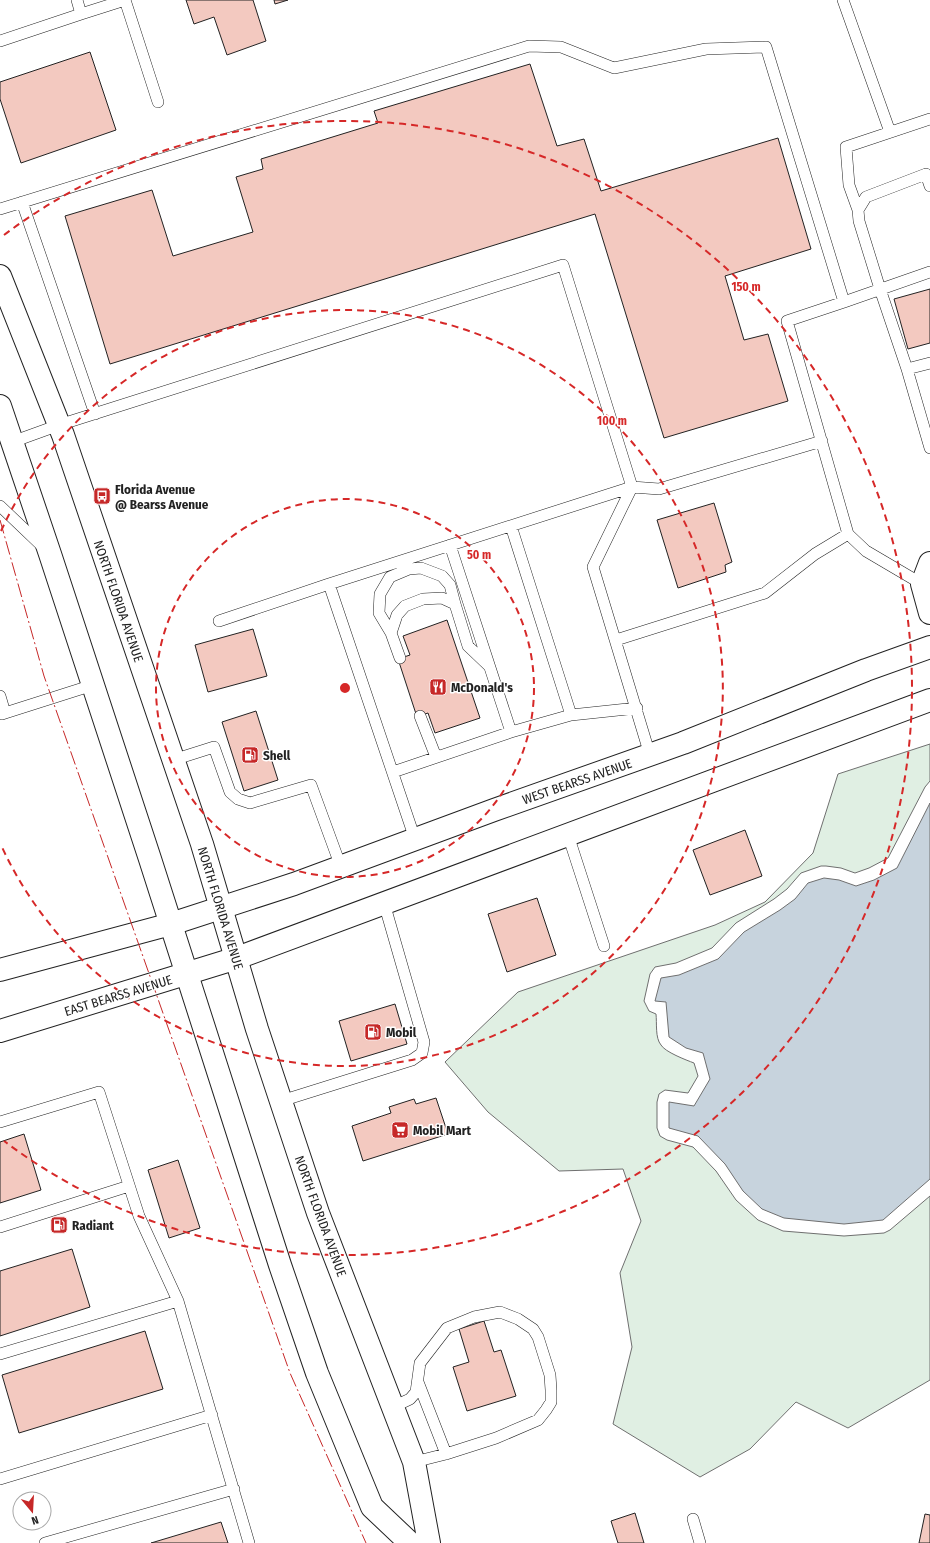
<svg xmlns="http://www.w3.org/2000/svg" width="930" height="1543" font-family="'Fira Sans Condensed',sans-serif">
<rect width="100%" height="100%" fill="#fff"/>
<path fill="#e0efe3" stroke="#6f6f6f" d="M 930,744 L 930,781 L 925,787 L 888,858 L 869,868 L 855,873 L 841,868 L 826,866 L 821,866 L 801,873 L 787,889 L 774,899 L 736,923 L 712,948 L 676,963 L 655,967 L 650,974 L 644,1001 L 649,1011 L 656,1014 C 657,1023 655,1038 661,1045 C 665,1052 686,1060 694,1063 L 698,1076 L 688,1093 L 665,1090 L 659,1094 L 657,1102 L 657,1128 L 660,1136 L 667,1140 L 693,1147 L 716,1171 L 736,1200 L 758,1220 L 783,1231 L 844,1236 L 884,1233 L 890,1230 L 930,1196 L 930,1380 L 848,1428 L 796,1402 L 750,1449 L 700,1477 L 613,1424 L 632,1347 L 620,1273 L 641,1221 L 623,1169 L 559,1171 L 488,1112 L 445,1062 L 518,992 L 715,925 L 765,902 L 813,853 L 838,774 Z"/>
<path fill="#c7d3dd" stroke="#6f6f6f" d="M 930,803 L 930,1179 L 883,1220 L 844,1224 L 784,1218 L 762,1209 L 743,1191 L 725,1164 L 698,1136 L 669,1128 L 669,1102 L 694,1106 L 710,1079 L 703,1053 L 686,1048 L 669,1037 L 666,1002 L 655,1001 L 661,978 L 679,975 L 718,959 L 744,932 L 780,910 L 795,899 L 808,883 L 824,878 L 839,880 L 856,886 L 874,880 L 897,868 Z"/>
<path fill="#f3c9c0" stroke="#222" d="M 186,0 L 253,0 L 266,41 L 227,55 L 214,17 L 194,24 Z
M 274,0 L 288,0 L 275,4 Z
M 90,52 L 116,130 L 21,163 L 0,99 L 0,82 Z
M 530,64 L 557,146 L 584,139 L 601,191 L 778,138 L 811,249 L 725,276 L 744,340 L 768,334 L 788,401 L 664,438 L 595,214 L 110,364 L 65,216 L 152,190 L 173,256 L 253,232 L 236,177 L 263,169 L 261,159 L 378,123 L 374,111 Z
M 930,289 L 930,343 L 908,349 L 894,299 Z
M 714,503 L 732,562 L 725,565 L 726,572 L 678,588 L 657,520 Z
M 447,620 L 480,718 L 435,733 L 428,713 L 417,717 L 398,659 L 410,655 L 403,636 Z
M 253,629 L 267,676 L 208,692 L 195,645 Z
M 256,711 L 278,780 L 244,791 L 222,722 Z
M 745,830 L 762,876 L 710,895 L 693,850 Z
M 537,898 L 556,955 L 507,972 L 488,914 Z
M 395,1004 L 407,1044 L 351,1061 L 339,1021 Z
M 436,1098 L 448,1134 L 363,1161 L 352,1126 L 391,1113 L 389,1107 L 414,1099 L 416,1104 Z
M 24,1134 L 41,1190 L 0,1203 L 0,1142 Z
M 178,1160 L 200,1228 L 169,1238 L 148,1170 Z
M 72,1249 L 90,1307 L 0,1336 L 0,1271 Z
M 484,1321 L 494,1352 L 501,1350 L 516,1396 L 467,1411 L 453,1367 L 469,1362 L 459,1329 Z
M 145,1331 L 163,1389 L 19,1433 L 2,1375 Z
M 635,1513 L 644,1543 L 618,1543 L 611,1521 Z
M 925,1514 L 930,1515 L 930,1543 L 919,1543 Z
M 221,1522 L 228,1543 L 151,1543 Z"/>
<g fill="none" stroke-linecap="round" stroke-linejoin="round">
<defs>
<path id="lane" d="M 77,0 L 81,14 L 125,0 L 158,102
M 843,0 L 890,132
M 0,41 L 81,14
M 930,186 L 926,174 L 866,197 L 858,210 L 859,221 L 880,289 L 907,369 L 930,363
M 22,202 L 95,414
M 0,209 L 529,46 L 561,47 L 614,68 L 706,49 L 766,47 L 844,302 L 787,321 L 848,534 L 866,551 L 922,584
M 858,210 L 849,185 L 846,147 L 930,119
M 844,302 L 930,272
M 907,369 L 930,448
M 12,442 L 59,425 L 563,265 L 632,487 L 593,567 L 650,755
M 0,506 L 43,547
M 511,526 L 571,715
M 450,545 L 511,732
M 219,621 L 329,584
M 391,633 L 397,615 L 405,606 L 423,599 L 442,598 L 455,604 L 468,646 L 489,666
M 616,640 L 765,593 L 815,554 L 848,534
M 400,658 L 391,633 L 379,613 L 380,594 L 390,577 L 409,569 L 421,568 L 442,576 L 450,585 L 455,604
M 0,696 L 5,713 L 2,714
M 0,710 L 5,713 L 93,685
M 420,716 L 436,757
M 173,760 L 214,747 L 230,792 L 238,799 L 250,803 L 311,785 L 341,867
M 393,772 L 511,732 L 571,715 L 637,708
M 568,835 L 604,946
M 415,839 L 329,584 L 632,487 L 659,489 L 822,441
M 281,1101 L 412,1060 L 422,1053 L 424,1042 L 384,903
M 0,1122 L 99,1092 L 139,1216 L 178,1301 L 249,1543
M 0,1227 L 129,1186
M 0,1354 L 178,1301
M 418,1382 L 446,1454
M 393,1407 L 410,1399 L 416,1392 L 420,1363 L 447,1328 L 474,1317 L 500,1312 L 518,1319 L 533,1329 L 538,1337 L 550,1375 L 551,1390 L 551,1402 L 546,1410 L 538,1420 L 496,1438 L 446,1454 L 414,1462
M 0,1479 L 212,1415
M 693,1519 L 700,1543
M 45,1543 L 234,1489"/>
<path id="street" d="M 930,563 L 922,584 L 930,613"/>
<path id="secondary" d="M 0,970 L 171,924 L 294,884 L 494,810 L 683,743 L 866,670 L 930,647
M 0,1031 L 237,958 L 930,700"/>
<path id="primary" d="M 0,276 L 63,435 L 202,844 L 257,1029 L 318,1213 L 414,1462 L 429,1543
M 0,406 L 50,554 L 150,859 L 280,1265 L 317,1373 L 372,1507 L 410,1543"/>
</defs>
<use href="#lane" stroke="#222" stroke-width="12"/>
<use href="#street" stroke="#222" stroke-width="24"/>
<use href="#secondary" stroke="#222" stroke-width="24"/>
<use href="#primary" stroke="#222" stroke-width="24"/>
<use href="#lane" stroke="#fff" stroke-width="11"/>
<use href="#street" stroke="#fff" stroke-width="22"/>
<use href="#secondary" stroke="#fff" stroke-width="22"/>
<use href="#primary" stroke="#fff" stroke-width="22"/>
<path stroke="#c62828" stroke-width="1" stroke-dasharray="14 3 2 3" stroke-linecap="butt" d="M 0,520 L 44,676 L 290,1373 L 366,1543"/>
</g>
<g fill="none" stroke="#d62828" stroke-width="2" stroke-dasharray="7 5">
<circle cx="345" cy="688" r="189"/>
<path d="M1 531A378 378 0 1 1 1 845"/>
<path d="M4 235A567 567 0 1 1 4 1141"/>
</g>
<defs>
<symbol id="bus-square" viewBox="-11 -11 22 22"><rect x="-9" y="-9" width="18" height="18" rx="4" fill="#c62828" stroke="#fff"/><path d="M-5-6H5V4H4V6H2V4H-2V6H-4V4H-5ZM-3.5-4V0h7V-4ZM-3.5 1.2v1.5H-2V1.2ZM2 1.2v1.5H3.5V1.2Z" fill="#fff"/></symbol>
<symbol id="restaurant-square" viewBox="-11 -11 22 22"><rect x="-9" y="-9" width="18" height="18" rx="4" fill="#c62828" stroke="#fff"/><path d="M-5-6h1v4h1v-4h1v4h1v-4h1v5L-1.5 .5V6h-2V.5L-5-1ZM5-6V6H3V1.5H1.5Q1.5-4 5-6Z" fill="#fff"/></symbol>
<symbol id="fuel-square" viewBox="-11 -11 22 22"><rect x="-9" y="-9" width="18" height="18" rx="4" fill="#c62828" stroke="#fff"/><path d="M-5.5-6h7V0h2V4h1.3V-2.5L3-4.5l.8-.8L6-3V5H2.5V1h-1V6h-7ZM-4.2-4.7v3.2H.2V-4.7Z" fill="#fff"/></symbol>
<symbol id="supermarket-square" viewBox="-11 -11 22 22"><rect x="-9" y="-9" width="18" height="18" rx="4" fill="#c62828" stroke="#fff"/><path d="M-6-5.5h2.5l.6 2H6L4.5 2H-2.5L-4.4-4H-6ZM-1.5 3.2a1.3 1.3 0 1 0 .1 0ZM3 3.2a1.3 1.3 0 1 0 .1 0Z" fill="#fff"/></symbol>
</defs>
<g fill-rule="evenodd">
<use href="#bus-square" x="92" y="486" width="20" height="20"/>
<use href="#restaurant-square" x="428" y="677" width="20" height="20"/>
<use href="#fuel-square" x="240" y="745" width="20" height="20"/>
<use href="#fuel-square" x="363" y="1022" width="20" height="20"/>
<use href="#supermarket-square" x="390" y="1120" width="20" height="20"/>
<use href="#fuel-square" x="49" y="1215" width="20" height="20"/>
</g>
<g text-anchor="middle" stroke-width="3" stroke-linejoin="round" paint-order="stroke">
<g font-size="13" font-weight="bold" fill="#222" stroke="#fff" text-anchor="start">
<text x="115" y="494">Florida Avenue<tspan x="115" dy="15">@ Bearss Avenue</tspan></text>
<text x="451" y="692">McDonald's</text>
<text x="263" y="760">Shell</text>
<text x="386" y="1037">Mobil</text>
<text x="413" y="1135">Mobil Mart</text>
<text x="72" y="1230">Radiant</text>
</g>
<g font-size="13" fill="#222" stroke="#fff">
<text transform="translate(119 601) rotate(71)" y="5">NORTH FLORIDA AVENUE</text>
<text transform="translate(577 781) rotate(-19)" y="5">WEST BEARSS AVENUE</text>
<text transform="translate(221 908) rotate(73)" y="5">NORTH FLORIDA AVENUE</text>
<text transform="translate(118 995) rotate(-17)" y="5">EAST BEARSS AVENUE</text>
<text transform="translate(321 1216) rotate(70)" y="5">NORTH FLORIDA AVENUE</text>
</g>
</g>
<circle cx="345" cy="688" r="6" fill="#d62828" stroke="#fff" stroke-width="2"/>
<g font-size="12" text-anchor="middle" font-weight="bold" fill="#d62828" stroke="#fff" stroke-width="3" stroke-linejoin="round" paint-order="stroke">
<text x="746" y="291">150 m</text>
<text x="612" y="425">100 m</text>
<text x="479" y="559">50 m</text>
</g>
<g transform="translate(32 1511) rotate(162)"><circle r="19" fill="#ffffff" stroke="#a7a7a7"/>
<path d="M0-3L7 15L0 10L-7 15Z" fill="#c62828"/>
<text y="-6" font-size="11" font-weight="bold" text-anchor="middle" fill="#222222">N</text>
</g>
</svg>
